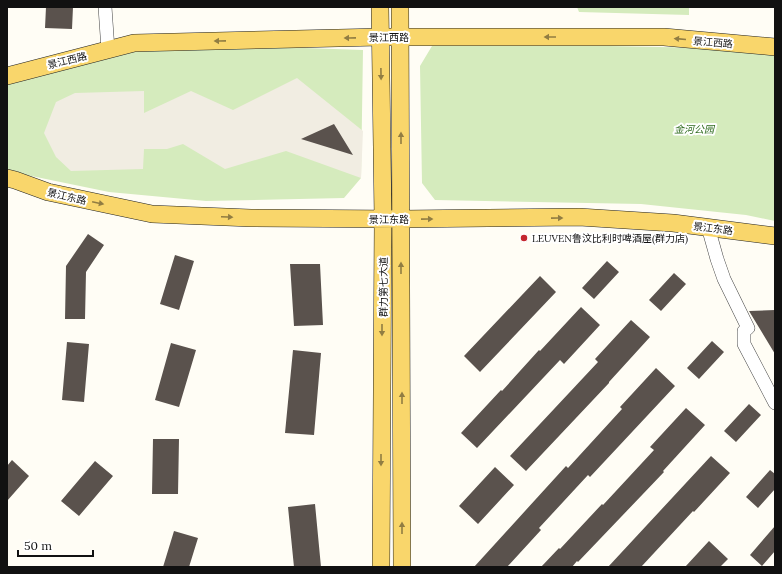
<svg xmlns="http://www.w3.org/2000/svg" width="782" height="574" font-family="Lora,'Noto Sans SC',serif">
<rect width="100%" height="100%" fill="#fffdf5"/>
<path fill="#d5ebbd" d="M 577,7 L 689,7 L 689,15 L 579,12 Z
M 189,44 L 363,50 L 361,178 L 344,198 L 206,201 L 109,192 L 7,171 L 7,84 L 41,73 L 131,49 Z
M 432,46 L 610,46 L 708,48 L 775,54 L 775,221 L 746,215 L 641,204 L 435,200 L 422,183 L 420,66 Z"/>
<path fill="#f1ede2" d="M 297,78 L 363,131 L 361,178 L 286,151 L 225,169 L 183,144 L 167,149 L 144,149 L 143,169 L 71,171 L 56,157 L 44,133 L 56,102 L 75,93 L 144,91 L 144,113 L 191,91 L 233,110 Z"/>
<path fill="#5a524d" d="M 46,7 L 73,7 L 72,29 L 45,28 Z
M 334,124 L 353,155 L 301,139 Z
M 88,234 L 104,245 L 86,272 L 85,319 L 65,319 L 66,266 Z
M 175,255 L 194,261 L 179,310 L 160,304 Z
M 607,261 L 619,272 L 594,299 L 582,288 Z
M 290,264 L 320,264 L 323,325 L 294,326 Z
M 674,273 L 686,284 L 661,311 L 649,300 Z
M 540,276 L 556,292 L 480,372 L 464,356 Z
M 581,307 L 600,325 L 564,364 L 560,360 L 477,448 L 461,433 L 501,390 L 502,391 L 539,350 L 540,351 Z
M 775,310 L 775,354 L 749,311 Z
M 631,320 L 650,337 L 609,382 L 609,383 L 526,471 L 510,456 L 598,362 L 595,359 Z
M 712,341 L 724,352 L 699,379 L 687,368 Z
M 67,342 L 89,344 L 84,402 L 62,400 Z
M 171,343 L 196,350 L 179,407 L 155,400 Z
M 293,350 L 321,353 L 314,435 L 285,433 Z
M 656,368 L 675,386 L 590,477 L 588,475 L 539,528 L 541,530 L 507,567 L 474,567 L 566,466 L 568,468 L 622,409 L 620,407 Z
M 749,404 L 761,415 L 736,442 L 724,431 Z
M 686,408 L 705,425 L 663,471 L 664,472 L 578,562 L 577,561 L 572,567 L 541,567 L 559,548 L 560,549 L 602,504 L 603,505 L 654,450 L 650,447 Z
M 153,439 L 179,439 L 178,494 L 152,494 Z
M 711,456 L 730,473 L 694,512 L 693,511 L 641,567 L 608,567 Z
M 12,460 L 29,476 L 7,501 L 7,466 Z
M 95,461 L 113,476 L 79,516 L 61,501 Z
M 495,467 L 514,485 L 478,524 L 459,506 Z
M 770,470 L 775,474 L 775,489 L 758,508 L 746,497 Z
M 315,504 L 321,567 L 294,567 L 288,507 Z
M 775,526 L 775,551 L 762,566 L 750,555 Z
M 174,531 L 198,538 L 189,567 L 163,567 Z
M 709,541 L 728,559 L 720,567 L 685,567 Z"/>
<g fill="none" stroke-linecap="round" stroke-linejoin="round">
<defs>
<path id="minor" d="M 105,7 L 108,50
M 708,227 L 717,259 L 724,279 L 748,328 L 744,331 L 744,344 L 775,403"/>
<path id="major" d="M 380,7 L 383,219 L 381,567
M 400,7 L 402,567
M 7,76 L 134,43 L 380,37 L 664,37 L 775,47
M 7,178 L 15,180 L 48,192 L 152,214 L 251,218 L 401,219 L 579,217 L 673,223 L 775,236"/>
</defs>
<use href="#minor" stroke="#444" stroke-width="14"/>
<use href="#major" stroke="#222" stroke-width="18"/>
<use href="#minor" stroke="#fff" stroke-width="13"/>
<use href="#major" stroke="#f9d66b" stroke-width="17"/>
</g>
<defs><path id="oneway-solid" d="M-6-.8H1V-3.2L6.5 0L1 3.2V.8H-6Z"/></defs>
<g fill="#917d42">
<use href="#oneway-solid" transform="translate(550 37) rotate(180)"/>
<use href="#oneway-solid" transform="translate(350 38) rotate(179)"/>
<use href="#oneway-solid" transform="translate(680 39) rotate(-175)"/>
<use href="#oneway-solid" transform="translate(220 41) rotate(179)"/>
<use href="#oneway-solid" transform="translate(381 74) rotate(89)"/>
<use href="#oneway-solid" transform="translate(401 138) rotate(-90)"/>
<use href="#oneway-solid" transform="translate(98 203) rotate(12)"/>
<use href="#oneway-solid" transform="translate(227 217) rotate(3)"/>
<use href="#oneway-solid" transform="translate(557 218) rotate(-1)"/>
<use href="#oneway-solid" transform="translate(427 219) rotate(-1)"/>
<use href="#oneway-solid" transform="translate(401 268) rotate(-90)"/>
<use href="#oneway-solid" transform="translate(382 330) rotate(90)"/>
<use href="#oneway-solid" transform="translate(402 398) rotate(-90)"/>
<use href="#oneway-solid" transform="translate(381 460) rotate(90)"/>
<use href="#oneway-solid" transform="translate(402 528) rotate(-90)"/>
</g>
<circle fill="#c4262e" stroke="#fff" stroke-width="1.5" cx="524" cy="238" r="4"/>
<g text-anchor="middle" stroke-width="4" stroke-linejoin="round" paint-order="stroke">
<g font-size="10" fill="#111" stroke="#fff">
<text x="389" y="41">景江西路</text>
<text transform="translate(713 42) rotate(5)" y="4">景江西路</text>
<text transform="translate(67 60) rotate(-14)" y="4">景江西路</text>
<text transform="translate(67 196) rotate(13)" y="4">景江东路</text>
<text x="389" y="223">景江东路</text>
<text transform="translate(713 228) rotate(7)" y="4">景江东路</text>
<text transform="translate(383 287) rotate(-90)" y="4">群力第七大道</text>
</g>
<g font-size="10" font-style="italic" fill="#2f6b1f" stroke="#fff">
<text x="694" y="133">金河公园</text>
</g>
<g font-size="10" fill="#111" stroke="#fff" text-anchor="start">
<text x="532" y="242">LEUVEN鲁汶比利时啤酒屋(群力店)</text>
</g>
</g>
<rect width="782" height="574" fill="none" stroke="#111111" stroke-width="16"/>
<path d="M18 550v6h75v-6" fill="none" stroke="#111111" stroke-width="2"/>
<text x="24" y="550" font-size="12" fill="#111111" stroke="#ffffff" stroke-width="3" paint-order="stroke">50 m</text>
</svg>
